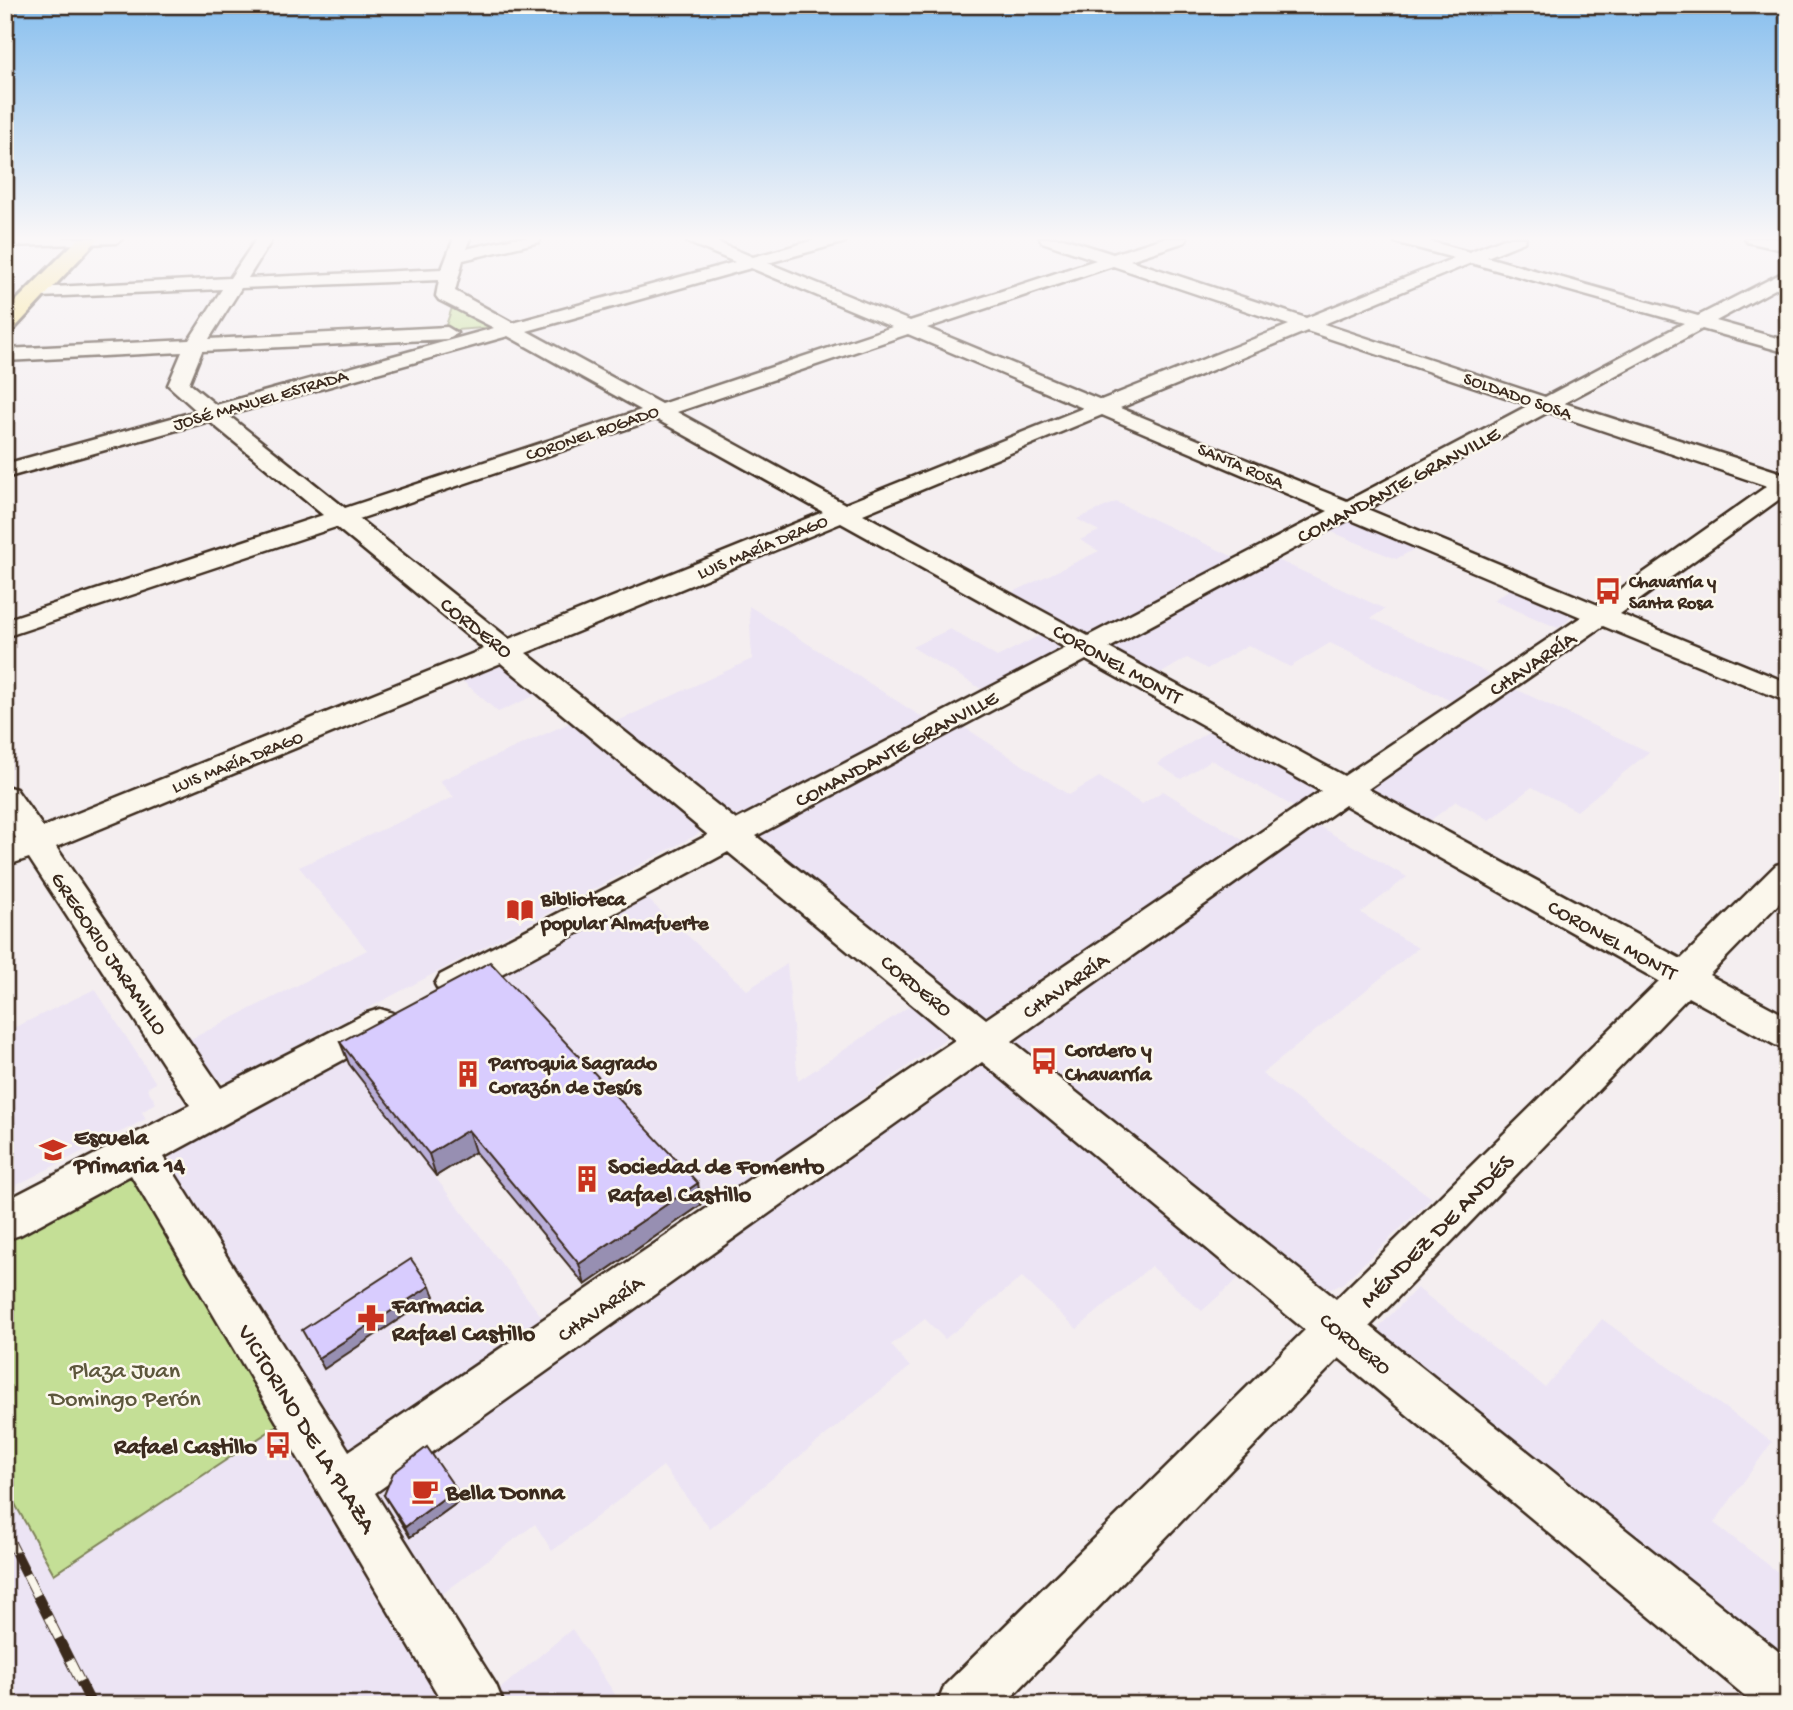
<svg xmlns="http://www.w3.org/2000/svg" width="1793" height="1710" font-family="'Gochi Hand',sans-serif">
<rect width="100%" height="100%" fill="#f4eef0"/>
<filter id="ink" filterUnits="userSpaceOnUse"><feTurbulence type="fractalNoise" baseFrequency=".0143" numOctaves="2"/><feDisplacementMap in="SourceGraphic" scale="14" xChannelSelector="R" yChannelSelector="G"/><feConvolveMatrix kernelMatrix="1 2 1 2 8 2 1 2 1" color-interpolation-filters="sRGB"/></filter>
<g filter="url(#ink)">
<path fill="#ece4f4" d="M 1116,502 L 1236,558 L 1084,635 L 1007,595 L 1099,551 L 1080,540 L 1099,531 L 1077,519 Z
M 1351,518 L 1420,546 L 1396,559 L 1325,529 L 1340,519 Z
M 1271,557 L 1385,609 L 1371,618 L 1490,674 L 1451,701 L 1330,643 L 1290,667 L 1248,645 L 1207,669 L 1187,658 L 1155,677 L 1110,652 L 1107,644 Z
M 1515,586 L 1567,610 L 1571,616 L 1569,620 L 1558,628 L 1493,600 Z
M 749,606 L 925,719 L 751,811 L 734,817 L 721,814 L 609,725 L 752,659 Z
M 950,629 L 997,657 L 1046,632 L 1066,646 L 983,690 L 912,647 Z
M 499,663 L 509,666 L 541,693 L 498,712 L 458,677 Z
M 1509,686 L 1649,752 L 1577,811 L 1532,787 L 1489,820 L 1456,801 L 1426,824 L 1378,798 L 1372,790 L 1370,784 Z
M 574,721 L 699,825 L 702,832 L 240,1076 L 227,1082 L 214,1080 L 187,1041 L 367,950 L 299,867 L 454,797 L 439,781 Z
M 958,723 L 1069,795 L 1099,777 L 1142,804 L 1163,791 L 1246,842 L 996,1012 L 976,1017 L 757,841 L 757,835 Z
M 1216,727 L 1312,783 L 1313,796 L 1296,808 L 1211,760 L 1181,779 L 1157,764 Z
M 1315,824 L 1407,877 L 1361,913 L 1418,948 L 1262,1074 L 1432,1198 L 1342,1284 L 1331,1289 L 1317,1287 L 1015,1047 L 1015,1037 Z
M 640,892 L 747,990 L 787,964 L 798,1081 L 914,1003 L 944,1029 L 948,1037 L 707,1210 L 486,973 Z
M 95,989 L 156,1083 L 147,1088 L 156,1103 L 142,1112 L 146,1119 L 5,1191 L 5,1032 Z
M 339,1051 L 545,1321 L 357,1448 L 342,1445 L 171,1169 L 170,1156 L 173,1143 Z
M 974,1064 L 985,1064 L 1242,1275 L 1202,1311 L 1151,1266 L 1077,1329 L 1022,1277 L 945,1339 L 925,1319 L 891,1345 L 910,1367 L 710,1529 L 663,1466 L 552,1551 L 535,1524 L 432,1602 L 378,1499 L 383,1481 Z
M 1417,1288 L 1545,1387 L 1602,1319 L 1772,1442 L 1714,1523 L 1788,1580 L 1788,1669 L 1381,1336 L 1379,1327 Z
M 288,1419 L 449,1705 L 5,1705 L 5,1486 L 54,1573 Z
M 572,1629 L 622,1705 L 493,1705 L 489,1698 Z"/>
<path fill="#c4df96" stroke="#80845a" stroke-width="2" d="M 453,305 L 496,327 L 444,331 Z
M 137,1170 L 288,1419 L 54,1574 L 5,1486 L 5,1242 Z"/>
<g fill="none" stroke-linecap="round" stroke-linejoin="round">
<defs>
<path id="minor" d="M 5,238 L 124,238 L 116,243 L 5,246 Z
M 257,238 L 273,238 L 248,278 L 442,269 L 454,238 L 470,238 L 466,249 L 514,238 L 541,238 L 539,242 L 463,260 L 455,291 L 513,323 L 735,262 L 687,242 L 685,238 L 707,238 L 753,257 L 822,238 L 847,238 L 845,242 L 768,263 L 910,321 L 1096,260 L 1042,242 L 1040,238 L 1063,238 L 1113,254 L 1163,238 L 1187,238 L 1185,242 L 1130,260 L 1306,318 L 1454,258 L 1395,242 L 1393,238 L 1418,238 L 1469,252 L 1504,238 L 1526,238 L 1524,242 L 1487,257 L 1698,316 L 1788,270 L 1788,282 L 1716,321 L 1788,341 L 1788,353 L 1702,329 L 1564,403 L 1788,475 L 1788,493 L 1620,614 L 1788,683 L 1788,702 L 1603,626 L 1368,789 L 1681,959 L 1776,865 L 1788,862 L 1788,894 L 1709,975 L 1788,1017 L 1788,1049 L 1775,1045 L 1688,997 L 1370,1326 L 1788,1659 L 1788,1705 L 1756,1705 L 1339,1358 L 1004,1705 L 937,1705 L 945,1685 L 1305,1330 L 982,1062 L 375,1493 L 496,1685 L 504,1705 L 444,1705 L 131,1175 L 20,1235 L 5,1240 L 5,1201 L 190,1105 L 29,858 L 5,866 L 5,842 L 16,838 L 5,821 L 5,786 L 16,789 L 43,827 L 484,649 L 336,527 L 5,637 L 5,620 L 323,515 L 209,421 L 5,478 L 5,464 L 197,411 L 168,385 L 182,352 L 5,361 L 5,349 L 189,340 L 222,289 L 40,297 L 34,296 L 31,292 L 34,288 L 230,278 ZM 1471,263 L 1684,323 L 1545,397 L 1324,324 ZM 1113,266 L 1289,325 L 1101,400 L 927,328 ZM 751,268 L 892,327 L 661,404 L 527,331 ZM 439,280 L 436,296 L 439,300 L 494,328 L 216,405 L 189,383 L 202,351 L 447,339 L 457,333 L 447,327 L 209,339 L 241,288 ZM 1307,331 L 1529,405 L 1347,501 L 1120,408 ZM 908,334 L 1083,408 L 845,504 L 677,412 ZM 508,336 L 641,410 L 345,508 L 228,415 ZM 1548,412 L 1767,486 L 1598,605 L 1367,509 ZM 1102,415 L 1328,511 L 1088,636 L 863,514 ZM 656,419 L 823,512 L 509,639 L 359,519 ZM 1349,519 L 1581,617 L 1344,776 L 1109,648 ZM 841,523 L 1066,648 L 736,820 L 526,653 ZM 1086,660 L 1321,791 L 986,1019 L 756,836 ZM 501,663 L 708,835 L 440,975 L 435,984 L 440,993 L 453,997 L 466,993 L 728,852 L 955,1040 L 349,1451 L 164,1157 L 393,1033 L 399,1023 L 393,1013 L 380,1009 L 367,1013 L 221,1088 L 56,847 ZM 1345,805 L 1659,981 L 1336,1299 L 1012,1041 Z
M 1745,238 L 1773,238 L 1788,241 L 1788,251 L 1747,242 Z"/>
<path id="major" d="M 79,238 L 99,238 L 13,330 L 5,331 L 5,312 Z"/>
</defs>
<use href="#minor" stroke="#3b2a1e" stroke-width="5"/>
<use href="#major" stroke="#3b2a1e" stroke-width="6"/>
<use href="#minor" fill="#fbf7ec" fill-rule="evenodd"/>
<use href="#major" fill="#f8e281" fill-rule="evenodd"/>
<defs>
<path id="rail" d="M 5,1531 L 92,1705"/>
</defs>
<use href="#rail" stroke="#3b2a1e" stroke-width="10"/>
<use href="#rail" stroke="#fbf7ec" stroke-width="8" stroke-dasharray="24" stroke-linecap="butt"/>
</g>
<path fill="#baafda" stroke="#3b2a1e" stroke-width="2" d="M 340,1042 L 701,1205 L 585,1285 L 475,1152 L 436,1176 L 349,1064 Z
M 456,1489 L 461,1500 L 410,1537 L 384,1495 Z"/>
<path fill="#978fb2" stroke="#3b2a1e" stroke-width="2" d="M 468,1130 L 475,1152 L 436,1176 L 429,1154 Z
M 698,1183 L 701,1205 L 585,1285 L 579,1264 Z
M 430,1286 L 434,1296 L 324,1369 L 318,1358 Z
M 456,1489 L 461,1500 L 410,1537 L 405,1527 Z"/>
<path fill="#d8ccfe" stroke="#3b2a1e" stroke-width="2" d="M 490,962 L 698,1183 L 579,1264 L 468,1130 L 429,1154 L 340,1042 Z
M 411,1259 L 430,1286 L 318,1358 L 302,1330 Z
M 427,1447 L 456,1489 L 405,1527 L 384,1495 L 393,1473 Z"/>
</g>
<linearGradient id="sky" x2="0" y2="1"><stop stop-color="#88bfee"/><stop offset="0.5" stop-color="#faf7f8"/><stop offset="1" stop-color="#faf7f8" stop-opacity="0"/></linearGradient>
<rect width="1793" height="477" fill="url(#sky)"/>
<defs>
<symbol id="bus-bare" viewBox="-9 -9 18 18"><path d="M-5-6H5V4H4V6H2V4H-2V6H-4V4H-5ZM-3.5-4V0h7V-4ZM-3.5 1.2v1.5H-2V1.2ZM2 1.2v1.5H3.5V1.2Z" fill="#c8321e" stroke="#fbf7ec" stroke-width="2.5" paint-order="stroke"/></symbol>
<symbol id="library-bare" viewBox="-9 -9 18 18"><path d="M-6-4Q-3-5.5-.7-3.5V5Q-3 3-6 4ZM6-4Q3-5.5 .7-3.5V5Q3 3 6 4Z" fill="#c8321e" stroke="#fbf7ec" stroke-width="2.5" paint-order="stroke"/></symbol>
<symbol id="building-bare" viewBox="-9 -9 18 18"><path d="M-4-6H4V6H1V3H-1V6H-4ZM-2.5-4.3h1.7v1.8h-1.7ZM.8-4.3h1.7v1.8H.8ZM-2.5-1h1.7V.8h-1.7ZM.8-1h1.7V.8H.8Z" fill="#c8321e" stroke="#fbf7ec" stroke-width="2.5" paint-order="stroke"/></symbol>
<symbol id="school-bare" viewBox="-9 -9 18 18"><path d="M0-5L7-2L0 1L-7-2ZM-4 1L0 2.5L4 1V4Q0 6-4 4Z" fill="#c8321e" stroke="#fbf7ec" stroke-width="2.5" paint-order="stroke"/></symbol>
<symbol id="pharmacy-bare" viewBox="-9 -9 18 18"><path d="M-2-6h4v4h4v4h-4v4h-4v-4h-4v-4h4Z" fill="#c8321e" stroke="#fbf7ec" stroke-width="2.5" paint-order="stroke"/></symbol>
<symbol id="cafe-bare" viewBox="-9 -9 18 18"><path d="M-5.5-4.5H6V0H3Q3 3.5 0 3.5H-2.5Q-5.5 3.5-5.5 0ZM3-3.2v2h1.7v-2ZM-6 4.5H4V6H-6Z" fill="#c8321e" stroke="#fbf7ec" stroke-width="2.5" paint-order="stroke"/></symbol>
</defs>
<g fill-rule="evenodd">
<use href="#bus-bare" x="1589" y="572" width="38" height="38"/>
<use href="#library-bare" x="501" y="891" width="38" height="38"/>
<use href="#bus-bare" x="1025" y="1042" width="38" height="38"/>
<use href="#building-bare" x="449" y="1055" width="38" height="38"/>
<use href="#school-bare" x="34" y="1131" width="38" height="38"/>
<use href="#building-bare" x="568" y="1160" width="38" height="38"/>
<use href="#pharmacy-bare" x="352" y="1299" width="38" height="38"/>
<use href="#bus-bare" x="259" y="1426" width="38" height="38"/>
<use href="#cafe-bare" x="406" y="1472" width="38" height="38"/>
</g>
<g text-anchor="middle" stroke-width="5" stroke-linejoin="round" paint-order="stroke">
<g font-size="18" fill="#3b2a1e" stroke="#fbf7ec">
<text transform="translate(1518 395) rotate(19)" y="6">SOLDADO SOSA</text>
<text transform="translate(260 399) rotate(-16)" y="6">JOSÉ MANUEL ESTRADA</text>
<text transform="translate(592 432) rotate(-19)" y="6">CORONEL BOGADO</text>
<text transform="translate(1241 465) rotate(23)" y="6">SANTA ROSA</text>
<text transform="translate(762 546) rotate(-23)" y="6">LUIS MARÍA DRAGO</text>
<text transform="translate(237 761) rotate(-22)" y="6">LUIS MARÍA DRAGO</text>
</g>
<g font-size="18" font-weight="bold" fill="#3b2a1e" stroke="#fbf7ec" text-anchor="start">
<text x="1629" y="587">Chavarría y<tspan x="1629" dy="21">Santa Rosa</tspan></text>
</g>
<g font-size="21" fill="#3b2a1e" stroke="#fbf7ec">
<text transform="translate(1398 484) rotate(-28)" y="7">COMANDANTE GRANVILLE</text>
<text transform="translate(477 627) rotate(38)" y="7">CORDERO</text>
<text transform="translate(1118 663) rotate(29)" y="7">CORONEL MONTT</text>
<text transform="translate(1532 663) rotate(-34)" y="7">CHAVARRÍA</text>
<text transform="translate(896 748) rotate(-28)" y="7">COMANDANTE GRANVILLE</text>
<text transform="translate(1613 939) rotate(29)" y="7">CORONEL MONTT</text>
<text transform="translate(110 953) rotate(56)" y="7">GREGORIO JARAMILLO</text>
<text transform="translate(917 985) rotate(39)" y="7">CORDERO</text>
<text transform="translate(1065 985) rotate(-35)" y="7">CHAVARRÍA</text>
<text transform="translate(600 1308) rotate(-35)" y="7">CHAVARRÍA</text>
<text transform="translate(1356 1343) rotate(39)" y="7">CORDERO</text>
</g>
<g font-size="21" font-weight="bold" fill="#3b2a1e" stroke="#fbf7ec" text-anchor="start">
<text x="541" y="905">Biblioteca<tspan x="541" dy="24">popular Almafuerte</tspan></text>
<text x="1065" y="1056">Cordero y<tspan x="1065" dy="24">Chavarría</tspan></text>
<text x="489" y="1069">Parroquia Sagrado<tspan x="489" dy="24">Corazón de Jesús</tspan></text>
</g>
<g font-size="24" font-weight="bold" fill="#3b2a1e" stroke="#fbf7ec" text-anchor="start">
<text x="74" y="1144">Escuela<tspan x="74" dy="28">Primaria 14</tspan></text>
<text x="608" y="1173">Sociedad de Fomento<tspan x="608" dy="28">Rafael Castillo</tspan></text>
<text x="392" y="1312">Farmacia<tspan x="392" dy="28">Rafael Castillo</tspan></text>
<text x="257" y="1453" text-anchor="end">Rafael Castillo</text>
<text x="446" y="1499">Bella Donna</text>
</g>
<g font-size="24" fill="#3b2a1e" stroke="#fbf7ec">
<text transform="translate(1436 1230) rotate(-45)" y="8">MÉNDEZ DE ANDÉS</text>
<text transform="translate(308 1428) rotate(58)" y="8">VICTORINO DE LA PLAZA</text>
</g>
<g font-size="24" fill="#5d573c" stroke="#fbf7ec">
<text x="125" y="1377">Plaza Juan<tspan x="125" dy="28">Domingo Perón</tspan></text>
</g>
</g>
<rect width="1793" height="1710" fill="none" stroke="#fbf7ec" stroke-width="28"/>
<rect x="14" y="14" width="1765" height="1682" fill="none" stroke="#3b2a1e" stroke-width="2.5" filter="url(#ink)"/>
</svg>
